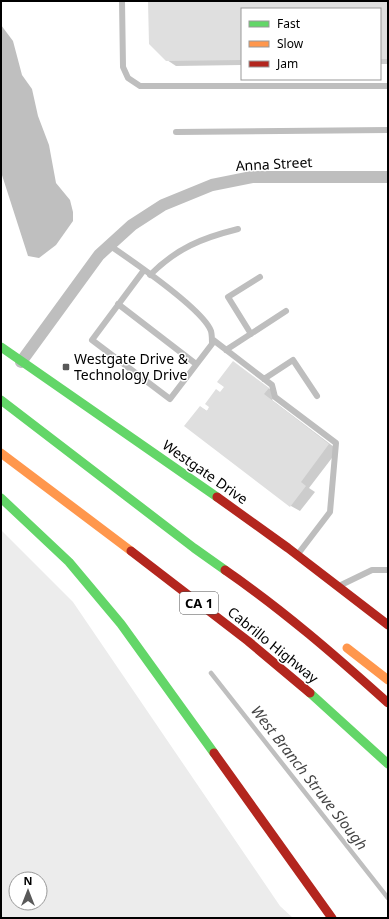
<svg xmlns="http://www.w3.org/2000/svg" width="389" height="919" font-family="'Noto Sans',sans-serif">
<rect width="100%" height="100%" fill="#fff"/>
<path fill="#ececec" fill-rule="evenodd" d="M 1,530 L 73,602 L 280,906 L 293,918 L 1,918 ZM 16,879 L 40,879 L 40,903 L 16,903 Z"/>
<path fill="#bfbfbf" d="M 1,25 L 13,41 L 22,75 L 32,89 L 38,116 L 49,145 L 56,183 L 70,200 L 73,212 L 73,221 L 56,245 L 39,258 L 28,256 L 1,172 Z"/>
<path fill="#0003" d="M 149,1 L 388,1 L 388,64 L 380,64 L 380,9 L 242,9 L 242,65 L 176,66 L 167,60 Z
M 234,363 L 277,394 L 272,400 L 338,450 L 309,488 L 315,492 L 300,511 L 291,506 L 200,407 L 207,411 L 225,387 Z"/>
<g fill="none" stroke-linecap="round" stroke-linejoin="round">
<path stroke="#bfbfbf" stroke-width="4.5" d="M 211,673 L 388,898"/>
</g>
<path fill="#dfdfdf" d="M 148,1 L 388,1 L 388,59 L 380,59 L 380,9 L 242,9 L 242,60 L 166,61 L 149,44 Z
M 233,361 L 269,388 L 264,394 L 329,444 L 301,482 L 306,486 L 290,507 L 184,426 L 200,406 L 207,411 L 209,407 L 205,404 L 216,389 L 220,392 L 224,387 L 217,382 Z"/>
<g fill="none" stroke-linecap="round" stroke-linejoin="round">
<path stroke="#bebebe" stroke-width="6" d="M 122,1 L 123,67 L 128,78 L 140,86 L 388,86
M 176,132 L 388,130
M 109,245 C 131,260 203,309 211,331 C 212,335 212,340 212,344 L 170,399 L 92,340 L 144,270
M 150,275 C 177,248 202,238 238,229
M 118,304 L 196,364
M 251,334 L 228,297 L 260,277
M 212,339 L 272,385 L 275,397 L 336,443 L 330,512 L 298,554
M 226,350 L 286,311
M 264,379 L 293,360 L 317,396
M 341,585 L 372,570 L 388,570"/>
<path stroke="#bebebe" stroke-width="12" d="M 21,362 L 99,255 L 132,225 L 163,205 L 212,185 L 252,177 L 388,177"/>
<path stroke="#63d668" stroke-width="9" d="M 1,347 L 217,497
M 1,400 L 194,548 L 225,570
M 1,498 L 69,562 L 121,624 L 214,753
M 310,693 L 388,764"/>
<path stroke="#ff974d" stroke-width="9" d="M 1,453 L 131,551
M 347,648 L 388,680"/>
<path stroke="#b3261e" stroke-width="9" d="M 217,497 L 288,548 L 388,625
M 131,551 L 248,641 L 310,693
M 225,570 C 283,610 336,656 388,703
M 214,753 L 332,918"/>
</g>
<rect fill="#595959" stroke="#fff" stroke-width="1.5" x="62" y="363" width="8" height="8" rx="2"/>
<g text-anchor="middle" stroke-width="3" stroke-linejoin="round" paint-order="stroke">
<rect fill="#fff" stroke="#4c4c4c" stroke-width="1" x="180" y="592" width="38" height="22" rx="3"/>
<g font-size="13" font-weight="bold" fill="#000">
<text x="199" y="608">CA 1</text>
</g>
<g font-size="14" fill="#000" stroke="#fff">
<text transform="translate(274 164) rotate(-3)" y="5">Anna Street</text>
<text transform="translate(205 472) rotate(35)" y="5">Westgate Drive</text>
<text transform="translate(273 645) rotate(39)" y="5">Cabrillo Highway</text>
</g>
<g font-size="14" fill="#000" stroke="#fff" text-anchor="start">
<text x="74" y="364">Westgate Drive &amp;<tspan x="74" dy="16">Technology Drive</tspan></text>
</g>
<g font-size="15" font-style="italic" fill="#444" stroke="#fff">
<text transform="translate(309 778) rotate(52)" y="5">West Branch Struve Slough</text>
</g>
</g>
<rect width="389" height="919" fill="none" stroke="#000000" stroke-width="4"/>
<rect x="241" y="8" width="140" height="72" fill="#ffffff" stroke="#999999"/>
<rect x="249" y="21" width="20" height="6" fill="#63d668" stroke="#999999"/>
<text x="277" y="28" font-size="12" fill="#000000">Fast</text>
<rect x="249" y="41" width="20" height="6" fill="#ff974d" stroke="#999999"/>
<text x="277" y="48" font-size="12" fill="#000000">Slow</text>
<rect x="249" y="61" width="20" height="6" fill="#b3261e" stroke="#999999"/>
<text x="277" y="68" font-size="12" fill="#000000">Jam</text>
<g transform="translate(28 891)"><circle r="19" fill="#ffffff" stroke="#999999"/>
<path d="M0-3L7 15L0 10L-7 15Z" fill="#595959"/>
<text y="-6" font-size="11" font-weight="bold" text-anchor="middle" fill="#000000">N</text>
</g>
</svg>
